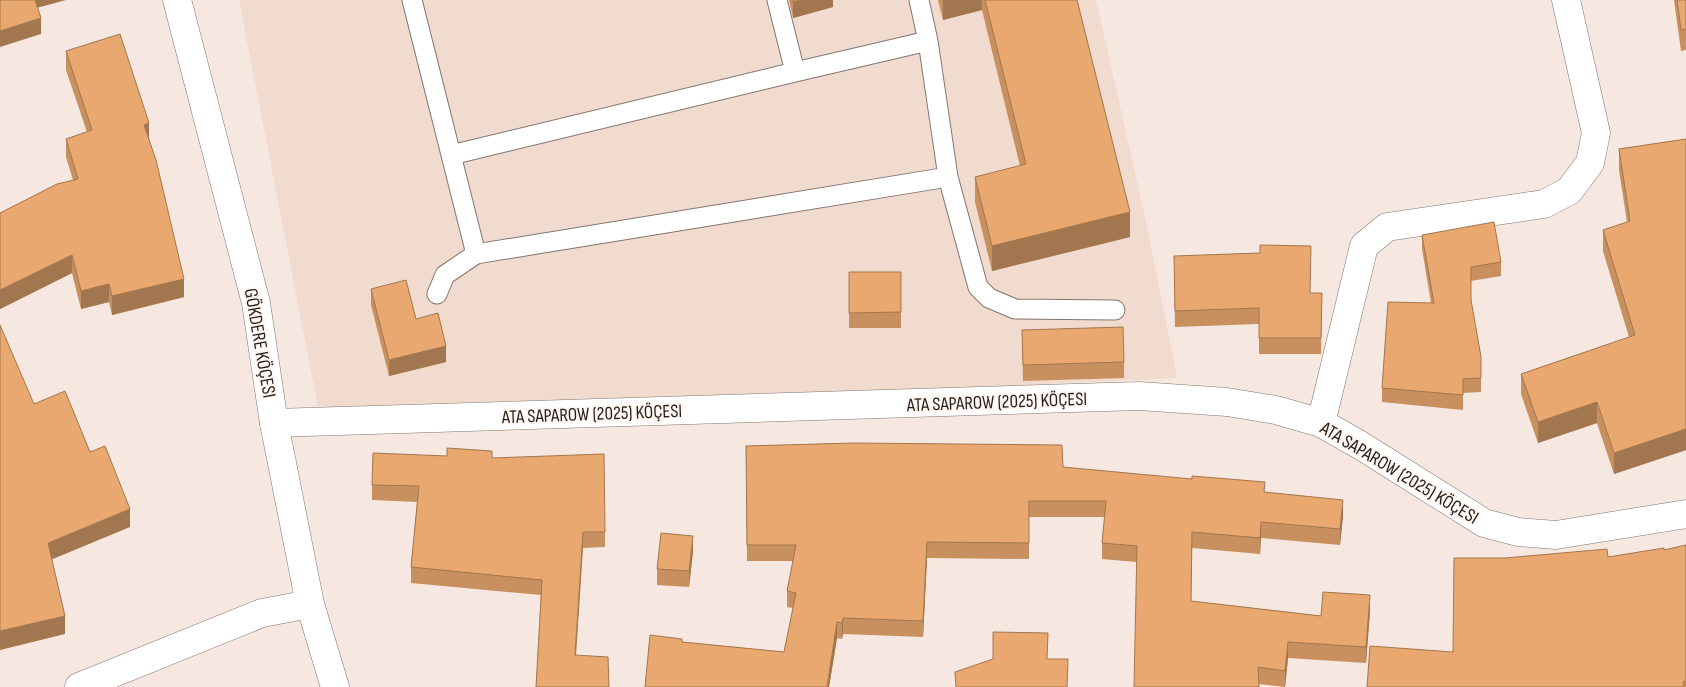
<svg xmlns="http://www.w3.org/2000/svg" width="1686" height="687" font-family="'Sofia Sans Condensed',sans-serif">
<rect width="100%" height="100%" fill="#f6e8e0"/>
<path fill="#f1dbcf" d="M 239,0 L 1096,0 L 1147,226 L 1177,378 L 320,418 Z"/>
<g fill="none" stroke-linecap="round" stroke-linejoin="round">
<defs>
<path id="lane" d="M 412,0 L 476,254
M 777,0 L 795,72 L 928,41
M 919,0 L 928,41 L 948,177 L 978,287 L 989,298 L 1015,309 L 1115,310
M 451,155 L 795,72
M 437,294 L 445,275 L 476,254 L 948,177"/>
<path id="street" d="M 274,423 L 1139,396 L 1227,402 L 1276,410 L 1321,423 L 1360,445 L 1484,523 L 1518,532 L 1556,535 L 1686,514
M 1321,423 L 1364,246 L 1387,227 L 1544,204 L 1569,191 L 1590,163 L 1596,133 L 1566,0
M 79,687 L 262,613 L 310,604"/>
<path id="secondary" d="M 177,0 L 256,303 L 274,423 L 310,604 L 335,687"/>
</defs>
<use href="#lane" stroke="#82756f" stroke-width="21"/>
<use href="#street" stroke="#82756f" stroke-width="29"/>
<use href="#secondary" stroke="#82756f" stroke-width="29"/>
<use href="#lane" stroke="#fff" stroke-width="19"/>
<use href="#street" stroke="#fff" stroke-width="28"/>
<use href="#secondary" stroke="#fff" stroke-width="28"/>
</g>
<path fill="#c8905f" d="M 789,0 L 833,0 L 833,7 L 793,18 Z
M 938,0 L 1077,0 L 1130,237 L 992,271 L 975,202 L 975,177 L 1020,166 L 982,10 L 943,20 Z
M 1674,0 L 1686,0 L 1686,50 L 1681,51 Z
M 66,51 L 149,139 L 184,297 L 112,315 L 109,302 L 81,309 L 72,273 L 0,309 L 0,213 L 73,180 L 66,157 L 66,139 L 87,132 L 66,70 Z
M 1686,139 L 1686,450 L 1614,474 L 1597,423 L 1538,443 L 1521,394 L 1521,374 L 1629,337 L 1603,251 L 1603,230 L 1627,222 L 1619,170 L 1619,149 Z
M 1422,235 L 1501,262 L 1501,276 L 1471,281 L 1471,300 L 1481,357 L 1481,392 L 1463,393 L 1463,410 L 1382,402 L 1382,388 L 1431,303 L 1422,249 Z
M 1174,256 L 1310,293 L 1322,293 L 1321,354 L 1259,354 L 1259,324 L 1175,327 Z
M 849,272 L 901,272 L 901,328 L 849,328 Z
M 371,289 L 416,319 L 446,362 L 389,376 L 371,305 Z
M 1022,330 L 1124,362 L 1124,378 L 1023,381 Z
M 746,446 L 1063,467 L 1265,492 L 1343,516 L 1340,545 L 1261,538 L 1260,554 L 1192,548 L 1191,601 L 1321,616 L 1370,611 L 1366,663 L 1288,658 L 1285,687 L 1259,684 L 1136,562 L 1102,559 L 1102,543 L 1105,517 L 1029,517 L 1029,559 L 927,558 L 923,637 L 843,634 L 842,639 L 837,638 L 829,687 L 645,687 L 682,642 L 784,652 L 793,608 L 787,607 L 787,591 L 793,561 L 747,561 Z
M 492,458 L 605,532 L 605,547 L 583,548 L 536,687 L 541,595 L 411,583 L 411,567 L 417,502 L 372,500 L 372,485 Z
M 1686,545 L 1686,687 L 1367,687 L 1453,652 L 1608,557 L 1664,550 Z
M 693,551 L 689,587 L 657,585 L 657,569 Z"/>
<path fill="#a2764e" d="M 33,0 L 66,0 L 33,9 Z
M 801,0 L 833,0 L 833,7 L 793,18 L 793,2 Z
M 943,0 L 982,0 L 982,10 L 943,20 Z
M 41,18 L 41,34 L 0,47 L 0,31 Z
M 149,123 L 149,141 L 144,125 Z
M 1130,212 L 1130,237 L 992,271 L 992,246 Z
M 72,255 L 72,273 L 0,309 L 0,290 Z
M 184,279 L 184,297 L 112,315 L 112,296 Z
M 109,284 L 109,302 L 81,309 L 81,291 Z
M 446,346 L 446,362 L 389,376 L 389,360 Z
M 1597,402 L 1597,423 L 1538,443 L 1538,422 Z
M 1686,429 L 1686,450 L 1614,474 L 1614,453 Z
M 1343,500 L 1343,516 L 1340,545 L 1340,529 Z
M 130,509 L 130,527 L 48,561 L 48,543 Z
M 1261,522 L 1261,538 L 1260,554 L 1260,538 Z
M 583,532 L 583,548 L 575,671 L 575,655 Z
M 693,536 L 693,551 L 689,587 L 689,571 Z
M 927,542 L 927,558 L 923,637 L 923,621 Z
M 1370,595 L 1370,611 L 1366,663 L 1366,647 Z
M 65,616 L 65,634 L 0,650 L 0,631 Z
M 843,618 L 843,634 L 842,639 L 842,623 Z
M 837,622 L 837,638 L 829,687 L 827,687 Z
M 1288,642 L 1288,658 L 1285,687 L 1285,671 Z"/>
<path fill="#e8a86f" stroke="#a2764e" d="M 0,0 L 35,0 L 41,18 L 0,31 Z
M 793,0 L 801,0 L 793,2 Z
M 985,0 L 1077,0 L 1130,212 L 992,246 L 975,177 L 1026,164 Z
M 1677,0 L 1686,0 L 1686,29 L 1681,30 Z
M 120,34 L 149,123 L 144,125 L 156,160 L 184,279 L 112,296 L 109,284 L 81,291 L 72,255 L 0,290 L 0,213 L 57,184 L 78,179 L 66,139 L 92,130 L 66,51 Z
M 1686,139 L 1686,429 L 1614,453 L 1597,402 L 1538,422 L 1521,374 L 1635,335 L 1603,230 L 1630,221 L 1619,149 Z
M 1494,222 L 1501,262 L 1471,267 L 1471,300 L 1481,357 L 1481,378 L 1463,379 L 1463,395 L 1382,388 L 1388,302 L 1434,303 L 1422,235 Z
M 1260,245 L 1311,246 L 1310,293 L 1322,293 L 1321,338 L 1259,338 L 1259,308 L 1175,311 L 1174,256 L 1260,253 Z
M 849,272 L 901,272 L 901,312 L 849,313 Z
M 406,280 L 416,319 L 438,313 L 446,346 L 389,360 L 371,289 Z
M 0,325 L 34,404 L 65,391 L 90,452 L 105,446 L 130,509 L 48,543 L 65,616 L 0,631 Z
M 1123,327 L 1124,362 L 1023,365 L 1022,330 Z
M 853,443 L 1062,445 L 1063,467 L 1192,479 L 1192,476 L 1265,482 L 1264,492 L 1343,500 L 1340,529 L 1261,522 L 1260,538 L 1192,532 L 1191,601 L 1321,616 L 1323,592 L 1370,595 L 1366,647 L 1288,642 L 1285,671 L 1258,667 L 1259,687 L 1134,687 L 1137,546 L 1102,543 L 1106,501 L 1029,501 L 1029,543 L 927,542 L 923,621 L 843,618 L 842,623 L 837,622 L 827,687 L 645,687 L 650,635 L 682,639 L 682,642 L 784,652 L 796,593 L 787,591 L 796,545 L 747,545 L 746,446 Z
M 447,448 L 492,451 L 492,458 L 604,454 L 605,532 L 583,532 L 575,655 L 608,657 L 609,687 L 536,687 L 542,580 L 411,567 L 419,486 L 372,485 L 373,453 L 447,456 Z
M 661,533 L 693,536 L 689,571 L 657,569 Z
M 1686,545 L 1686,681 L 1683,682 L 1684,687 L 1367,687 L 1370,646 L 1453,652 L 1454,558 L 1505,558 L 1607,549 L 1608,557 L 1664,548 L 1664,550 Z
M 993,632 L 1048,633 L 1047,659 L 1068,659 L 1067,687 L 956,687 L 955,672 L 993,659 Z"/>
<g text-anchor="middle" stroke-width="4" stroke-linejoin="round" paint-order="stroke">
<g font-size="19" fill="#231e1b" stroke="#fff6f2">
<text transform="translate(261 343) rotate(80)" y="7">GÖKDERE KÖÇESI</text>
<text transform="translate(997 401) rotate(-2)" y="7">ATA SAPAROW (2025) KÖÇESI</text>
<text transform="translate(592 413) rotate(-2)" y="7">ATA SAPAROW (2025) KÖÇESI</text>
<text transform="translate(1400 472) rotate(31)" y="7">ATA SAPAROW (2025) KÖÇESI</text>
</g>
</g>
</svg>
